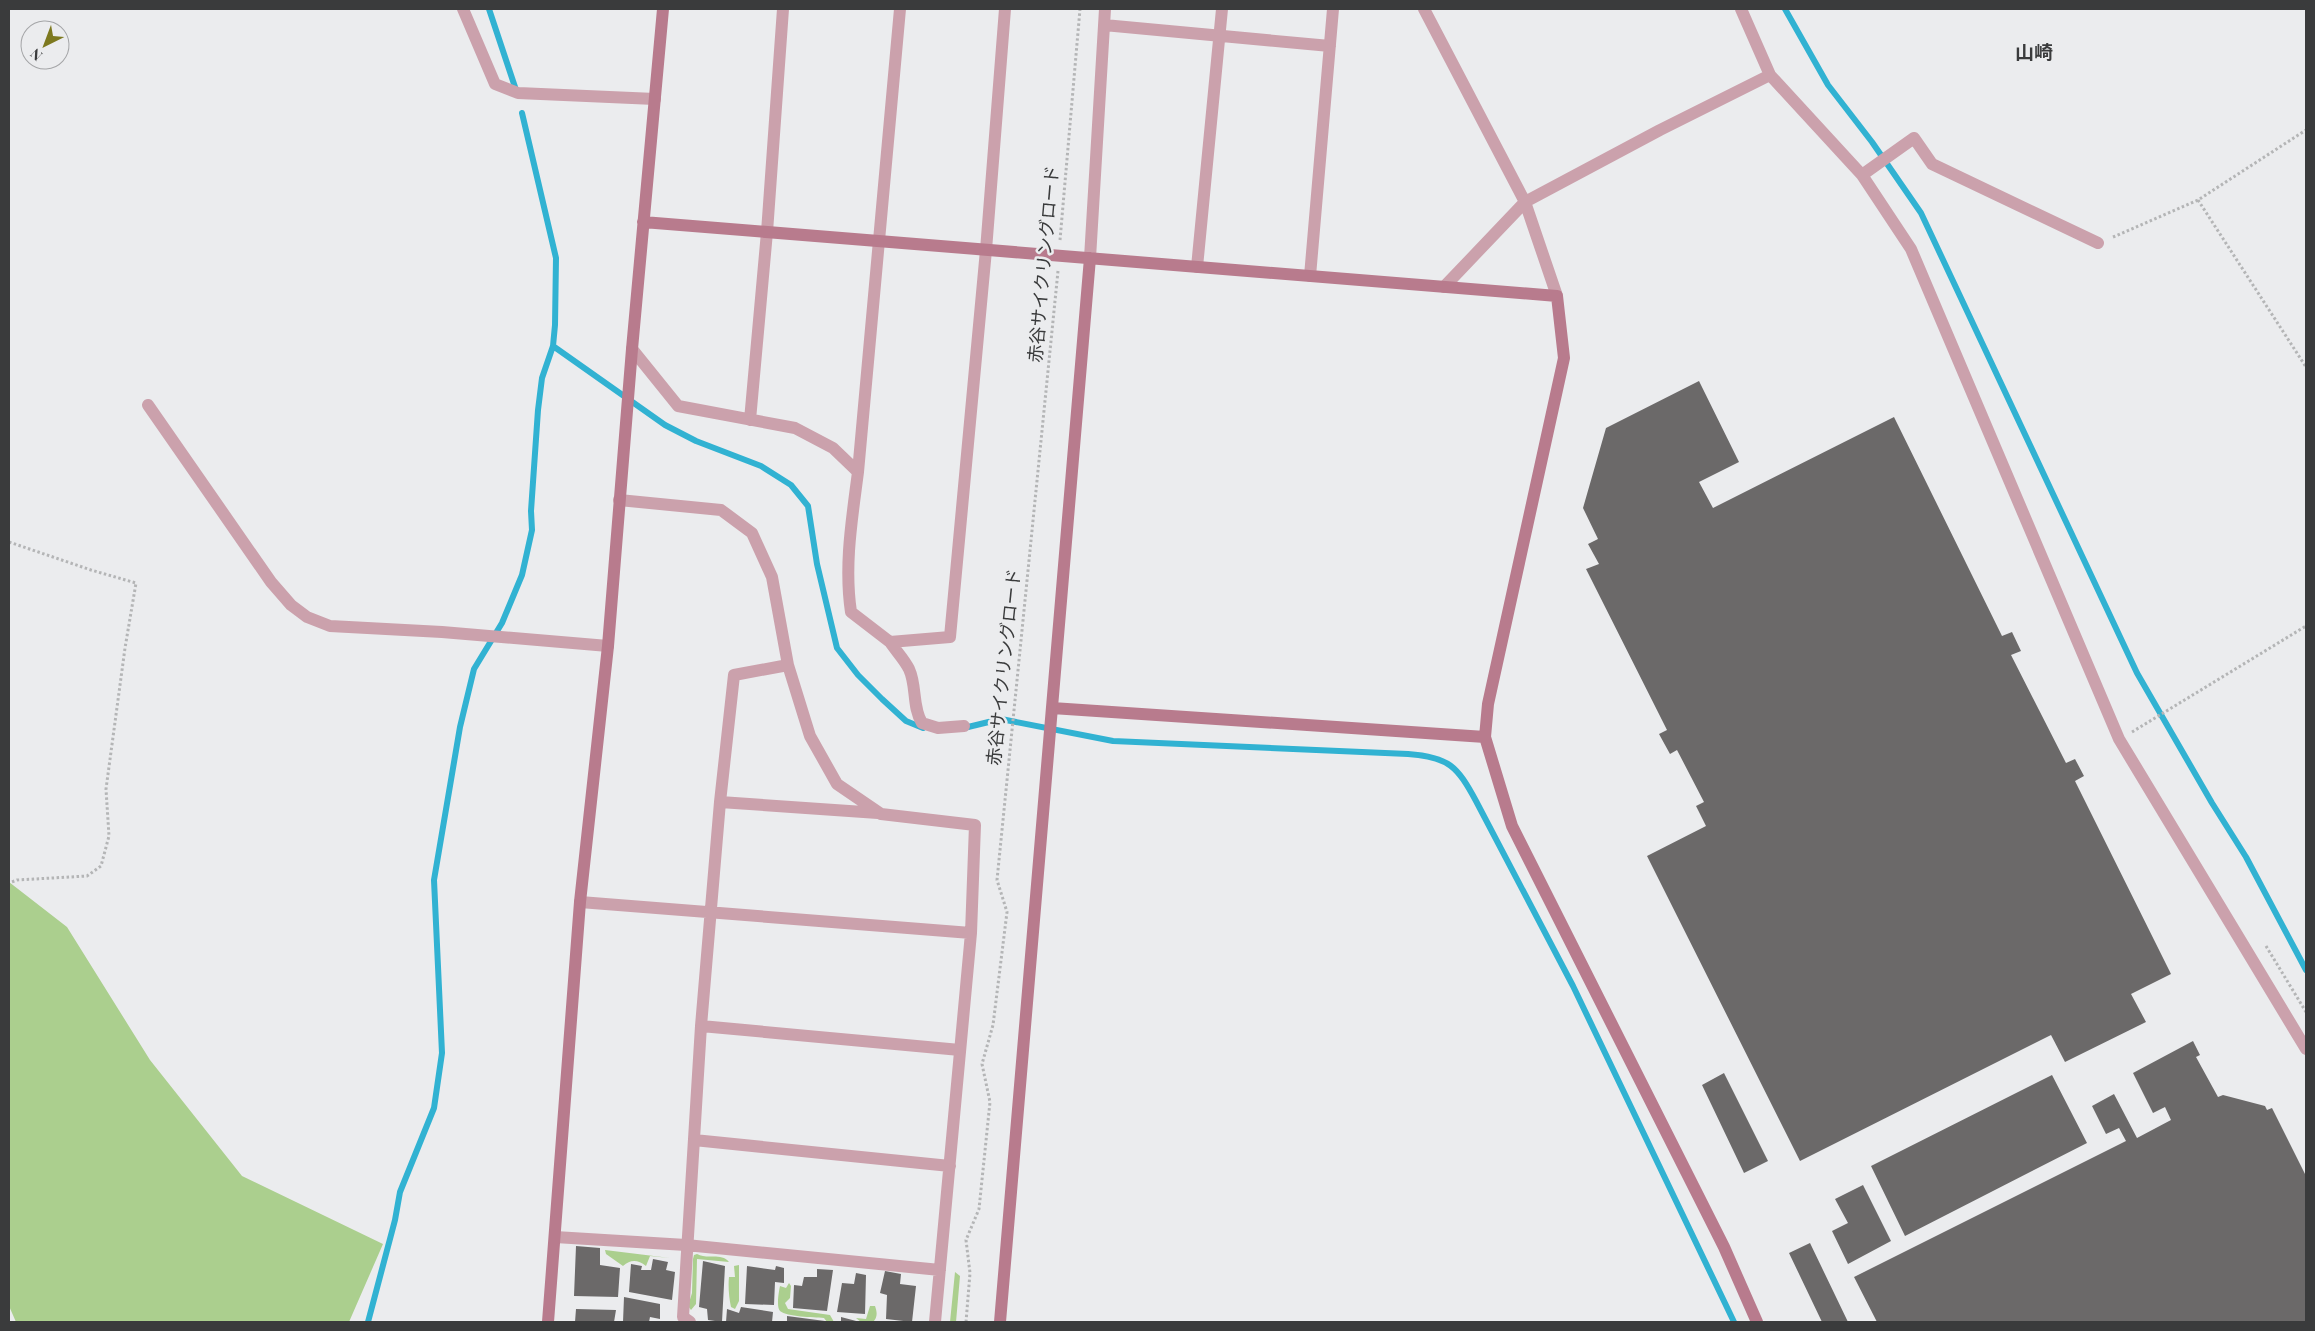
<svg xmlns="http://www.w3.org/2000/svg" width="2315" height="1331" font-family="'Playfair Display','Noto Sans JP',serif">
<rect width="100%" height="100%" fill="#ebecee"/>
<path fill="#abcf8e" d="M 9,882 L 67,927 L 150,1060 L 242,1176 L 383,1244 L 349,1322 L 16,1322 L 9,1306 Z
M 605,1250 L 670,1258 L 650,1256 L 646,1266 C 638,1260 631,1259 623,1266 L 606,1254 Z
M 697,1254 C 707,1260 721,1252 729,1262 L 697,1259 L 696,1304 L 691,1310 L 688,1306 L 692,1293 L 693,1259 L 694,1255 Z
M 739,1265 L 739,1301 L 735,1309 L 731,1307 C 729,1298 728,1286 729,1277 L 735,1277 L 734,1266 Z
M 955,1272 L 960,1276 L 956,1322 L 950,1322 Z
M 789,1283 L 791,1286 L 790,1298 L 785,1303 L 788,1309 L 830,1315 L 834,1322 L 827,1322 L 824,1318 C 813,1317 787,1317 780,1311 C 776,1307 779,1291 780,1286 L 786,1288 Z
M 870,1306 L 875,1306 C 877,1312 878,1317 873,1322 L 861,1322 L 856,1318 L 866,1319 Z"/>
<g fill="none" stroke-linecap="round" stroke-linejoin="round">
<path stroke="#31b2d2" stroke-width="6" d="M 489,9 L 515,87
M 1785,9 L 1828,85 L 1872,142 L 1921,213 L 2137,673 L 2212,803 L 2246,857 L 2306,970
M 553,346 L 665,425 L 696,441 L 761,466 L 791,485 L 808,506 L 817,564 L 837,648 L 858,675 L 882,699 L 906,721 L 923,728
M 964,728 L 1001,719 L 1113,741 L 1408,754 C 1449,757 1457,766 1476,801 L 1573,986 L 1734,1322
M 368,1322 L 395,1220 L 400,1192 L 434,1108 L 442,1053 L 434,880 L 460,727 L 474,669 L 502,623 L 522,575 L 532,530 L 531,511 L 538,410 L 542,378 L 553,346 L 555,325 L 556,258 L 522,113"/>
</g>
<path fill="#6b6969" d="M 1699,381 L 1739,462 L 1699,482 L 1713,508 L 1894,417 L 2002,636 L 2012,632 L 2021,651 L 2011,655 L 2066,763 L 2075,759 L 2084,776 L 2075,781 L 2171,974 L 2131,994 L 2146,1022 L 2065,1062 L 2051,1035 L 1800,1161 L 1647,856 L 1706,826 L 1696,806 L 1704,802 L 1677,750 L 1670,754 L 1659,734 L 1667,730 L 1586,569 L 1599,564 L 1588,544 L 1598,539 L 1583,508 L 1606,428 Z
M 2193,1041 L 2200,1055 L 2196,1057 L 2218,1097 L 2223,1095 L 2265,1106 L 2267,1110 L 2272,1108 L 2306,1176 L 2306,1203 L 2305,1203 L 2306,1207 L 2306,1322 L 1877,1322 L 1854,1277 L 2126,1141 L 2119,1128 L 2106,1134 L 2092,1106 L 2114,1094 L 2137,1138 L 2171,1120 L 2165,1107 L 2153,1113 L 2133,1073 Z
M 1724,1073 L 1768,1161 L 1744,1173 L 1702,1085 Z
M 2052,1075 L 2087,1143 L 1905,1236 L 1871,1166 Z
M 1863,1185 L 1891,1241 L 1848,1264 L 1832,1231 L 1848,1223 L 1835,1199 Z
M 1810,1243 L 1848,1322 L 1822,1322 L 1789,1253 Z
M 576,1246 L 600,1248 L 600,1265 L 620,1268 L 618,1297 L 574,1296 Z
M 653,1259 L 668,1262 L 666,1270 L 675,1272 L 672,1300 L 629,1292 L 631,1264 L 642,1266 L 641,1270 L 651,1270 Z
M 703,1261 L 725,1266 L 722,1322 L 708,1320 L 707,1309 L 699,1307 Z
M 747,1266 L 775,1270 L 776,1266 L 784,1268 L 784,1283 L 775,1282 L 774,1305 L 745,1304 Z
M 817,1269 L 833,1270 L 827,1311 L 793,1308 L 794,1285 L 802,1286 L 804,1277 L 817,1277 Z
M 885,1271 L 901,1274 L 900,1284 L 916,1286 L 912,1322 L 886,1319 L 887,1295 L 880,1293 Z
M 856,1273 L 866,1275 L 865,1314 L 837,1312 L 842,1283 L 854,1284 Z
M 624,1297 L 660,1304 L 660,1319 L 650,1317 L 649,1322 L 623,1322 Z
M 741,1307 L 773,1312 L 772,1322 L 726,1322 L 727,1309 L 739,1313 Z
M 576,1309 L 616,1310 L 614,1322 L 575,1322 Z
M 787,1316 L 825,1321 L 825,1322 L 787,1322 Z
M 841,1317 L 860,1322 L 841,1322 Z"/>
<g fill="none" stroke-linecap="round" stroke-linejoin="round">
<path stroke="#b4b5b6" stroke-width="3" stroke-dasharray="2.5 2.5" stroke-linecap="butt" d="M 2198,200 L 2306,367
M 2113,237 L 2198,200 L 2306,130
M 1060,240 L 1080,9
M 9,542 L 91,570 L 136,583 L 125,648 L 106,789 L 109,836 L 101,866 L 87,876 L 17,880 L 9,883
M 2132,732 L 2306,626
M 2266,946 L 2306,1012
M 966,1322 L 970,1273 L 966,1240 L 979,1209 L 990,1102 L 982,1064 L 993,1025 L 1007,912 L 997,880 L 1058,271"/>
<path stroke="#cba1ac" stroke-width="12" d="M 463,9 L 495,84 L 518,93 L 655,99
M 1424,9 L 1525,202 L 1557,296
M 1741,9 L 1770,75 L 1862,175 L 1911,249 L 2119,739 L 2306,1049
M 1104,25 L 1330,46
M 1862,175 L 1914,138 L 1932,164 L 2098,243
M 1090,258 L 1105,9
M 1197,267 L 1222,9
M 1310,276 L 1333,9
M 1444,287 L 1525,202 L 1660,130 L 1770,75
M 632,349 L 678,406 L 795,428 L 833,448 L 858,472 C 852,519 844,565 851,612 L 890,642 L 950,637 L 986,250 L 1005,9
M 148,405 L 271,582 L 291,605 L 307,617 L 330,626 L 442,632 L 608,646
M 750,420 L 767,232 L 783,9
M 858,472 L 900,9
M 619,500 L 721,510 L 752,533 L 772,577 L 788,665 L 810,736 L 837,784 L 881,814 L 975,825 L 971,933 L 935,1322
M 890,642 C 896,651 904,659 909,669 C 917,686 912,707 922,723 L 938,728 L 964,726
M 720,802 L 878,813
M 580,902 L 971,933
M 701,1026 L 960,1050
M 694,1140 L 950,1166
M 555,1237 L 686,1245 L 940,1270
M 690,1322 L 683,1317 L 701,1026 L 720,802 L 734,675 L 788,665"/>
<path stroke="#b87b8d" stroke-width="12" d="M 643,222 L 1557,296 L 1564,358 L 1488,704 L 1485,737 L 1512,826 L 1724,1247 L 1757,1322
M 1052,708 L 1485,737
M 548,1322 L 580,902 L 608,646 L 632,349 L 663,9
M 1000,1322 L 1090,258"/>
</g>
<g text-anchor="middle" stroke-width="5" stroke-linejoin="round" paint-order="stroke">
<g font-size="18" fill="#3a3b3c" stroke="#ebecee">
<text transform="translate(1044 264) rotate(-85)" y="6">赤谷サイクリングロード</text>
<text transform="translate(1004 667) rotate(-84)" y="6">赤谷サイクリングロード</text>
</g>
<g font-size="19" font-weight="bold" fill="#3a3b3c" stroke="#ebecee">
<text x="2034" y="59">山崎</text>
</g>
</g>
<rect width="2315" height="1331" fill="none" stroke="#3a3b3c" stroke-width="20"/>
<g transform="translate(45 45) rotate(222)"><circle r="24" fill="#ebecee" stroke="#a4a5a7"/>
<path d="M0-4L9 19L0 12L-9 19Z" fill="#7d791f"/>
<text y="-8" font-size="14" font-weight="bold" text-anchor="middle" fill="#3a3b3c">N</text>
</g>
</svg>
